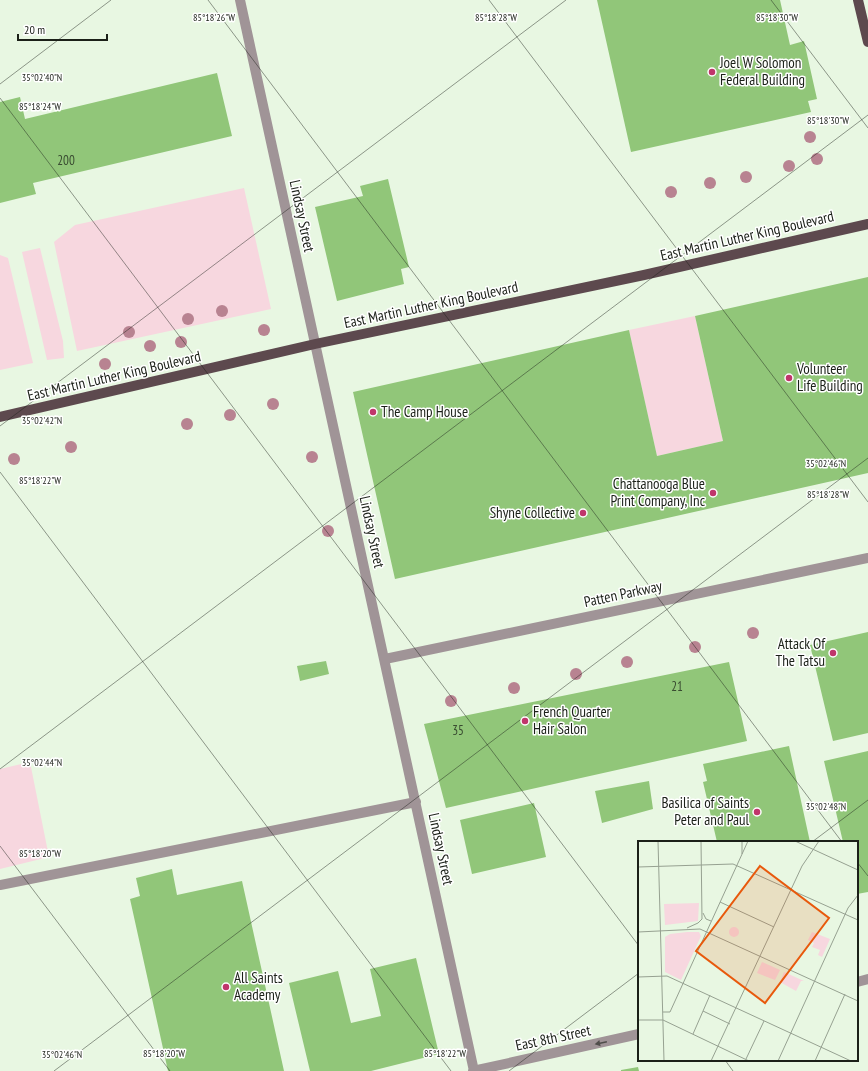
<svg xmlns="http://www.w3.org/2000/svg" width="868" height="1071" font-family="'PT Sans Narrow',sans-serif">
<rect width="100%" height="100%" fill="#e8f7e2"/>
<path fill="#f7d7df" d="M 244,188 L 271,309 L 77,351 L 54,242 L 75,225 Z
M 40,248 L 63,341 L 64,358 L 47,360 L 22,252 Z
M 0,255 L 8,258 L 33,363 L 0,370 Z
M 695,316 L 723,441 L 657,456 L 629,330 Z
M 30,762 L 49,857 L 0,869 L 0,769 Z"/>
<path fill="#91c679" d="M 597,0 L 780,0 L 790,45 L 804,41 L 817,99 L 808,101 L 811,112 L 631,152 Z
M 217,73 L 232,136 L 33,183 L 36,194 L 0,203 L 0,102 L 20,97 L 25,119 Z
M 388,179 L 409,267 L 401,269 L 404,284 L 337,301 L 315,207 L 363,196 L 360,186 Z
M 868,277 L 868,473 L 395,579 L 353,392 L 629,330 L 657,456 L 723,441 L 695,316 Z
M 868,632 L 868,733 L 833,741 L 810,645 Z
M 326,661 L 329,674 L 300,681 L 297,666 Z
M 729,662 L 747,741 L 446,808 L 424,724 Z
M 789,746 L 810,842 L 717,842 L 703,782 L 707,781 L 703,764 Z
M 868,751 L 868,892 L 857,894 L 857,842 L 843,842 L 824,761 Z
M 649,781 L 653,809 L 602,823 L 595,791 Z
M 534,803 L 546,857 L 472,874 L 460,820 Z
M 172,869 L 177,895 L 242,881 L 284,1071 L 168,1071 L 130,899 L 140,896 L 136,878 Z
M 416,958 L 439,1054 L 371,1071 L 310,1071 L 289,983 L 338,971 L 351,1023 L 381,1016 L 370,969 Z
M 638,1067 L 639,1071 L 621,1071 L 621,1070 Z"/>
<g fill="none" stroke-linecap="round" stroke-linejoin="round">
<path stroke="#a09497" stroke-width="10" d="M 240,0 L 474,1071
M 385,659 L 868,558
M 0,885 L 416,802
M 857,982 L 868,979
M 473,1071 L 639,1034"/>
<path stroke="#5d494e" stroke-width="10" d="M 858,0 L 868,42
M 0,417 L 315,344 L 644,275 L 868,224"/>
</g>
<g fill="#b88391">
<circle cx="810" cy="137" r="6"/>
<circle cx="817" cy="159" r="6"/>
<circle cx="789" cy="166" r="6"/>
<circle cx="746" cy="177" r="6"/>
<circle cx="710" cy="183" r="6"/>
<circle cx="671" cy="192" r="6"/>
<circle cx="222" cy="311" r="6"/>
<circle cx="188" cy="319" r="6"/>
<circle cx="264" cy="330" r="6"/>
<circle cx="129" cy="332" r="6"/>
<circle cx="181" cy="342" r="6"/>
<circle cx="150" cy="346" r="6"/>
<circle cx="105" cy="364" r="6"/>
<circle cx="273" cy="404" r="6"/>
<circle cx="230" cy="415" r="6"/>
<circle cx="187" cy="424" r="6"/>
<circle cx="71" cy="447" r="6"/>
<circle cx="312" cy="457" r="6"/>
<circle cx="14" cy="459" r="6"/>
<circle cx="328" cy="531" r="6"/>
<circle cx="753" cy="633" r="6"/>
<circle cx="695" cy="647" r="6"/>
<circle cx="627" cy="662" r="6"/>
<circle cx="576" cy="674" r="6"/>
<circle cx="514" cy="688" r="6"/>
<circle cx="451" cy="701" r="6"/>
</g>
<defs><path id="oneway-solid" d="M-6-.8H1V-3.2L6.5 0L1 3.2V.8H-6Z"/></defs>
<use fill="#504e4b" href="#oneway-solid" transform="translate(601 1043) rotate(168)"/>
<path fill="none" stroke="#1b2018" stroke-width="1" stroke-opacity="0.45" d="M 208,0 L 842,842M 489,0 L 868,502M 771,0 L 868,128M 0,84 L 111,0M 0,98 L 639,946M 0,426 L 566,0M 0,472 L 451,1071M 0,769 L 868,115M 812,842 L 868,800M 0,846 L 170,1071M 857,862 L 868,876M 725,1060 L 733,1071M 54,1071 L 868,458M 509,1071 L 639,973"/>
<g fill="#c0356b" stroke="#fff" stroke-width="1.5">
<circle cx="712" cy="72" r="4"/>
<circle cx="789" cy="378" r="4"/>
<circle cx="373" cy="412" r="4"/>
<circle cx="713" cy="493" r="4"/>
<circle cx="583" cy="513" r="4"/>
<circle cx="833" cy="653" r="4"/>
<circle cx="525" cy="721" r="4"/>
<circle cx="757" cy="812" r="4"/>
<circle cx="226" cy="987" r="4"/>
</g>
<g text-anchor="middle" stroke-width="3" stroke-linejoin="round" paint-order="stroke">
<g font-size="13" fill="#384a30">
<text x="66" y="165">200</text>
<text x="677" y="691">21</text>
<text x="458" y="735">35</text>
</g>
<g font-size="15" fill="#1b2018" stroke="#fff" text-anchor="start">
<text x="720" y="68">Joel W Solomon<tspan x="720" dy="17">Federal Building</tspan></text>
<text x="797" y="374">Volunteer<tspan x="797" dy="17">Life Building</tspan></text>
<text x="381" y="417">The Camp House</text>
<text x="705" y="489" text-anchor="end">Chattanooga Blue<tspan x="705" dy="17">Print Company, Inc</tspan></text>
<text x="575" y="518" text-anchor="end">Shyne Collective</text>
<text x="825" y="649" text-anchor="end">Attack Of<tspan x="825" dy="17">The Tatsu</tspan></text>
<text x="533" y="717">French Quarter<tspan x="533" dy="17">Hair Salon</tspan></text>
<text x="749" y="808" text-anchor="end">Basilica of Saints<tspan x="749" dy="17">Peter and Paul</tspan></text>
<text x="234" y="983">All Saints<tspan x="234" dy="17">Academy</tspan></text>
</g>
<g font-size="15" fill="#1b2018" stroke="#fff">
<text transform="translate(302 216) rotate(78)" y="5">Lindsay Street</text>
<text transform="translate(747 236) rotate(-13)" y="5">East Martin Luther King Boulevard</text>
<text transform="translate(431 305) rotate(-12)" y="5">East Martin Luther King Boulevard</text>
<text transform="translate(114 376) rotate(-13)" y="5">East Martin Luther King Boulevard</text>
<text transform="translate(372 532) rotate(78)" y="5">Lindsay Street</text>
<text transform="translate(623 594) rotate(-12)" y="5">Patten Parkway</text>
<text transform="translate(441 849) rotate(78)" y="5">Lindsay Street</text>
<text transform="translate(553 1038) rotate(-12)" y="5">East 8th Street</text>
</g>
</g>
<g transform="translate(638 841)">
<rect width="220" height="220" fill="#e8f7e2"/>
<path d="M 61,62 L 60,80 L 27,84 L 26,63 ZM91 91a5 5 0 1 1 10 0a5 5 0 1 1-10 0ZM 49,91 L 61,91 L 63,95 L 43,139 L 27,131 L 27,96 L 32,93 ZM 174,91 L 192,98 L 184,116 L 180,114 L 182,109 L 174,106 L 176,102 L 170,99 ZM 124,121 L 142,129 L 137,139 L 119,132 ZM 146,131 L 166,140 L 163,140 L 158,150 L 142,141 Z" fill="#f7d7df"/>
<path fill="none" stroke="#96a191" stroke-width="1" d="M 20,0 L 26,220M 104,0 L 104,13M 157,0 L 220,29M 0,26 L 95,23 L 220,79M 82,61 L 136,86M 65,72 L 68,78 L 73,80M 49,87 L 60,82 L 64,78 L 63,0M 0,91 L 62,88 L 220,160M 0,136 L 29,135 L 213,220M 65,170 L 92,183M 25,171 L 32,171 L 110,0M 0,179 L 25,179 L 111,220M 55,193 L 72,154M 108,218 L 126,180M 73,220 L 164,25 L 181,0M 140,220 L 210,67 L 220,54M 177,220 L 207,153"/>
<path fill="#e8590c" fill-opacity="0.15" stroke="#e8590c" stroke-width="2" d="M 122,25 L 191,77 L 127,162 L 58,110 Z"/>
<rect width="220" height="220" fill="none" stroke="#1b2018" stroke-width="2"/>
</g>
<g font-size="10" text-anchor="middle" fill="#1b2018" stroke="#fff" stroke-width="3" stroke-linejoin="round" paint-order="stroke">
<text x="496" y="21">85°18'28"W</text>
<text x="777" y="21">85°18'30"W</text>
<text x="214" y="21">85°18'26"W</text>
<text x="42" y="81">35°02'40"N</text>
<text x="40" y="110">85°18'24"W</text>
<text x="828" y="124">85°18'30"W</text>
<text x="42" y="424">35°02'42"N</text>
<text x="826" y="467">35°02'46"N</text>
<text x="40" y="484">85°18'22"W</text>
<text x="828" y="498">85°18'28"W</text>
<text x="42" y="766">35°02'44"N</text>
<text x="826" y="810">35°02'48"N</text>
<text x="40" y="857">85°18'20"W</text>
<text x="164" y="1057">85°18'20"W</text>
<text x="445" y="1057">85°18'22"W</text>
<text x="62" y="1058">35°02'46"N</text>
</g>
<path d="M18 34v6h89v-6" fill="none" stroke="#1b2018" stroke-width="2"/>
<text x="24" y="34" font-size="12" fill="#1b2018" stroke="#ffffff" stroke-width="3" paint-order="stroke">20 m</text>
</svg>
